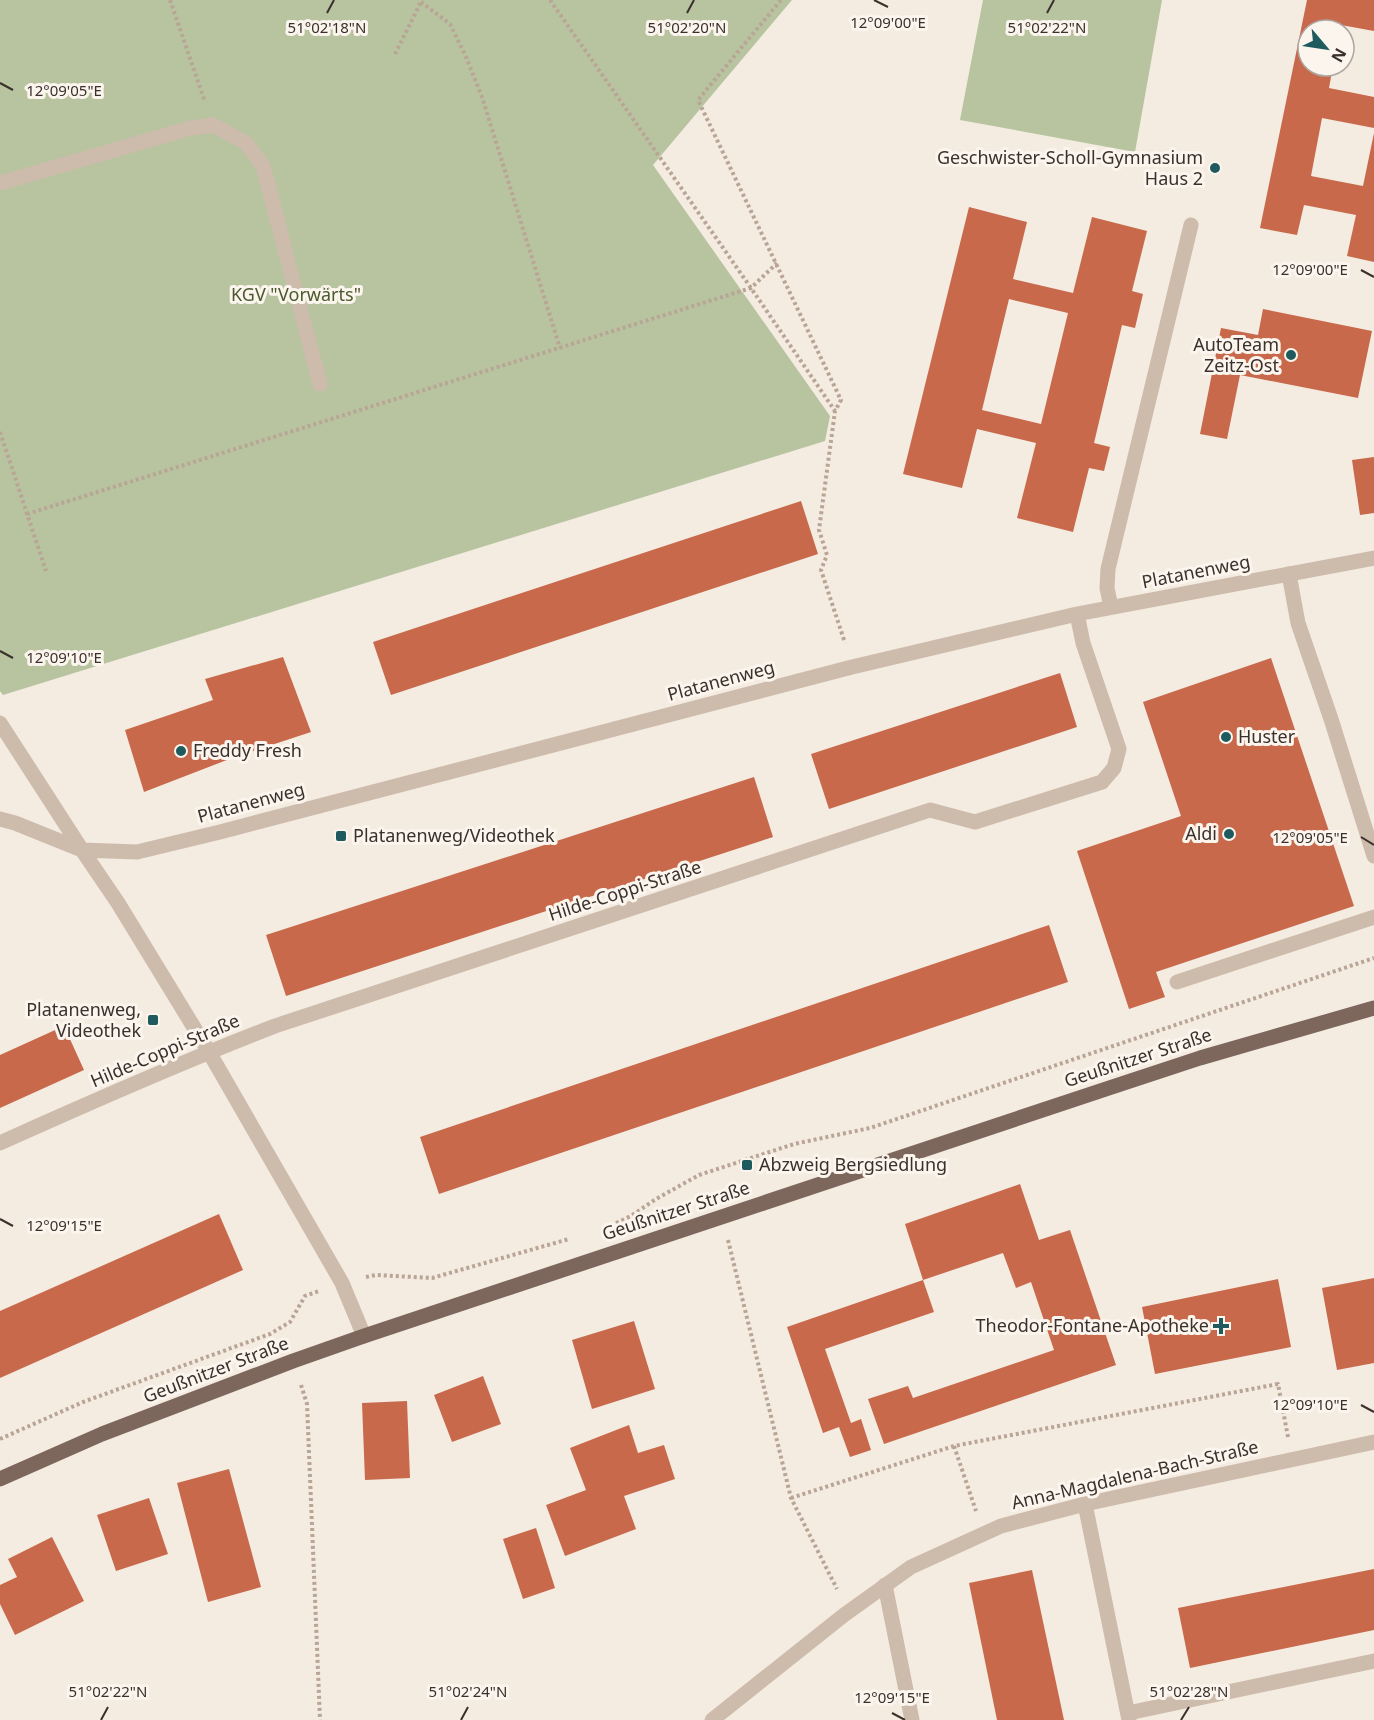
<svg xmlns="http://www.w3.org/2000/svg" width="1374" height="1720" font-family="'Noto Sans',sans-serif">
<rect width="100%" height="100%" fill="#f4ebe1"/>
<path fill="#b8c4a0" d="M 0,0 L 792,0 L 653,165 L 830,416 L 825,441 L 3,695 L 0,691 Z
M 983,0 L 1162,0 L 1135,152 L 960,120 Z"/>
<path fill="#c8694b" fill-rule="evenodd" d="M 1307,0 L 1374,0 L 1374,31 L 1341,25 L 1340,30 L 1308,30 L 1308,66 L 1333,66 L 1329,88 L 1374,97 L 1374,128 L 1322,118 L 1311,176 L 1363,186 L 1374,133 L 1374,262 L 1347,256 L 1356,215 L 1304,205 L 1297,235 L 1260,228 Z
M 969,207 L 1027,222 L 1013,279 L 1073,293 L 1092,217 L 1147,231 L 1132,291 L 1143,294 L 1135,328 L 1122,325 L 1094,443 L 1110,447 L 1104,471 L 1089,468 L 1073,532 L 1017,518 L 1036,443 L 977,429 L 962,488 L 903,474 ZM 1009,299 L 1068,313 L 1041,424 L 982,410 Z
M 1263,309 L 1372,331 L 1358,398 L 1240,375 L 1227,439 L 1200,434 L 1221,328 L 1258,335 Z
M 1374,457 L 1374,513 L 1360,515 L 1352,460 Z
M 801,501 L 818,554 L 391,695 L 373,642 Z
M 283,657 L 311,732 L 232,758 L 144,792 L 125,730 L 213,700 L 205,679 Z
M 1271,658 L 1354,906 L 1156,972 L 1165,997 L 1129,1009 L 1077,851 L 1181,816 L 1143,702 Z
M 1060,673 L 1077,727 L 829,809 L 811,754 Z
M 754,777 L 773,837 L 286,996 L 266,935 Z
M 1049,925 L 1068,982 L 439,1194 L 420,1137 Z
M 64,1026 L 84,1070 L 0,1108 L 0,1055 Z
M 1020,1184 L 1039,1240 L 1070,1230 L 1116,1365 L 884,1444 L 868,1399 L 908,1386 L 913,1398 L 1054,1350 L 1031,1282 L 1016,1288 L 1003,1253 L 923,1280 L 905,1224 Z
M 219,1214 L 243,1270 L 0,1378 L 0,1311 Z
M 1374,1278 L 1374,1363 L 1337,1370 L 1322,1288 Z
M 1278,1279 L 1291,1347 L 1155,1374 L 1142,1307 Z
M 923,1280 L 934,1312 L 825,1349 L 851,1423 L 861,1419 L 871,1450 L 850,1457 L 839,1427 L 823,1433 L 787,1327 Z
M 634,1321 L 655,1389 L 592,1409 L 572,1340 Z
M 483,1376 L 501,1424 L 452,1442 L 434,1395 Z
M 407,1401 L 410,1478 L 365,1480 L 362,1403 Z
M 629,1425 L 638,1453 L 664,1445 L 675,1479 L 624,1496 L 636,1529 L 565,1556 L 546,1505 L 586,1490 L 570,1448 Z
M 229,1469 L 261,1587 L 208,1602 L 177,1483 Z
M 149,1498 L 168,1554 L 116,1571 L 97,1515 Z
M 536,1528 L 555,1588 L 523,1599 L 503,1539 Z
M 52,1537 L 84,1601 L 15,1635 L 0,1604 L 0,1585 L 17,1577 L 8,1559 Z
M 1374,1569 L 1374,1630 L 1190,1668 L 1178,1608 Z
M 1032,1570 L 1064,1720 L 997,1720 L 969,1583 Z"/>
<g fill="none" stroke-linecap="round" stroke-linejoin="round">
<path stroke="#b9a596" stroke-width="4" stroke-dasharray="3 3" stroke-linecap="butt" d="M 170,0 L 205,102
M 550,0 L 751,288 L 835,411
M 781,0 L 698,100 L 841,400 L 835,411 L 819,530 L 827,555 L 821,570 L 845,643
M 421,2 L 450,24 L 466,57 L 482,97 L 560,348
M 395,54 L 422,0
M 0,432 L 46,571
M 27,514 L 751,288 L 777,263
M 616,1223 L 631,1216 L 656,1199 L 699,1175 L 794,1144 L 870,1128 L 1374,958
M 728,1240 L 791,1498 L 837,1589
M 366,1277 L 376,1275 L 432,1278 L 569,1239
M 301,1385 L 307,1404 L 320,1720
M 0,1439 L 83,1402 L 270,1334 L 290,1322 L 305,1296 L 319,1291
M 954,1446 L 976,1511
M 791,1498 L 954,1446 L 1278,1384 L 1288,1437"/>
<path stroke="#cdbbac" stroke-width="15" d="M 0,183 L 191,128 L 213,125 L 246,143 L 263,166 L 320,384
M 1289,574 L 1298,623 L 1331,719 L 1374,856
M 1111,607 L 1107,588 L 1108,569 L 1191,225
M 1177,982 L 1374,917
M 885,1585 L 912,1720
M 1128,1713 L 1374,1661"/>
<path stroke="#cdbbac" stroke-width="15" d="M 0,723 L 82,850 L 118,903 L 209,1052 L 342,1283 L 364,1336
M 0,819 L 15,823 L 82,850 L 137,852 L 220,832 L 852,667 L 1077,614 L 1374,558
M 0,1143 C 91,1102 182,1062 275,1026 L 930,810 L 975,822 L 1102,782 L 1114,768 L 1119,749 L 1083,643 L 1077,614
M 1085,1504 L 1129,1720
M 712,1720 L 844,1615 L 911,1567 L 1001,1526 L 1085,1504 L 1374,1442"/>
<path stroke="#7d675c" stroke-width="15" d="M 0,1479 L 102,1434 L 293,1361 L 364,1336 L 1109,1088 L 1200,1058 L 1374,1008"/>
</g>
<path fill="none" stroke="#3b302b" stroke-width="2" d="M 874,0 L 888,7M 327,13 L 334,0M 687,13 L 694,0M 1047,13 L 1054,0M 0,83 L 13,90M 1361,270 L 1374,277M 0,651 L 13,658M 1361,837 L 1374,845M 0,1219 L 13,1226M 1361,1405 L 1374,1412M 892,1713 L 905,1720M 101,1720 L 108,1707M 461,1720 L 468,1707M 1181,1720 L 1189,1707"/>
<g fill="#1f5a5e" stroke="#fbf5ee" stroke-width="2">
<circle cx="1215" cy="168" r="6"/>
<circle cx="1291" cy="355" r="6"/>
<circle cx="1226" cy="737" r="6"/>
<circle cx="181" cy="751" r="6"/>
<circle cx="1229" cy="834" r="6"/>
<rect x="335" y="830" width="12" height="12" rx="3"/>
<rect x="147" y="1014" width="12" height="12" rx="3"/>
<rect x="741" y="1159" width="12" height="12" rx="3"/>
<path d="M1218 1317h6v6h6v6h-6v6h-6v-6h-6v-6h6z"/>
</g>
<g text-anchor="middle" stroke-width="6" stroke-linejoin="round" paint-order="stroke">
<g font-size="18" fill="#3b302b" stroke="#fbf5ee" text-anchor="end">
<text x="1203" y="164">Geschwister-Scholl-Gymnasium<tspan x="1203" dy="21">Haus 2</tspan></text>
<text x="1279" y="351">AutoTeam<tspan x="1279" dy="21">Zeitz-Ost</tspan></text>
<text x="1238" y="743" text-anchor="start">Huster</text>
<text x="193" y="757" text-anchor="start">Freddy Fresh</text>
<text x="1217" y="840">Aldi</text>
<text x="353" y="842" text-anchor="start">Platanenweg/Videothek</text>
<text x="141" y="1016">Platanenweg,<tspan x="141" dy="21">Videothek</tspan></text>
<text x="759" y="1171" text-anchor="start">Abzweig Bergsiedlung</text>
<text x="1209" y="1332">Theodor-Fontane-Apotheke</text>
</g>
<g font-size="18" fill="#4a5a2e" stroke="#fbf5ee">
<text x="296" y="301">KGV "Vorwärts"</text>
</g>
<g font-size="18" fill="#3b302b" stroke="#fbf5ee">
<text transform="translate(1196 572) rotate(-11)" y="6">Platanenweg</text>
<text transform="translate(721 681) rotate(-15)" y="6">Platanenweg</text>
<text transform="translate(251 803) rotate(-15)" y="6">Platanenweg</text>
<text transform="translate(625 891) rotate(-18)" y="6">Hilde-Coppi-Straße</text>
<text transform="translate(165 1051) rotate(-23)" y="6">Hilde-Coppi-Straße</text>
<text transform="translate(1138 1058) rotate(-18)" y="6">Geußnitzer Straße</text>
<text transform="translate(676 1211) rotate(-18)" y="6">Geußnitzer Straße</text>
<text transform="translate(216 1370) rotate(-21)" y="6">Geußnitzer Straße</text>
<text transform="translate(1135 1475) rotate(-13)" y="6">Anna-Magdalena-Bach-Straße</text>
</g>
</g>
<g font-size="15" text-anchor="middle" fill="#3b302b" stroke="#fbf5ee" stroke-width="6" stroke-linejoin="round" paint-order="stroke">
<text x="888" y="28">12°09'00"E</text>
<text x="327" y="33">51°02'18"N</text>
<text x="687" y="33">51°02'20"N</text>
<text x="1047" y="33">51°02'22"N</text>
<text x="64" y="96">12°09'05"E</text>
<text x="1310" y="275">12°09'00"E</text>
<text x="64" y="663">12°09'10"E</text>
<text x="1310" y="843">12°09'05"E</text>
<text x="64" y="1231">12°09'15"E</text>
<text x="1310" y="1410">12°09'10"E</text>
<text x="108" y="1697">51°02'22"N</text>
<text x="468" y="1697">51°02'24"N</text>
<text x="1189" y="1697">51°02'28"N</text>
<text x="892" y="1703">12°09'15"E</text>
</g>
<g transform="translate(1326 48) rotate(119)"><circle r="28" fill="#fbf5ee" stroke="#aea6a0" stroke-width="1.5"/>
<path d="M0-4.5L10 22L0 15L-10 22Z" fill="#1f5a5e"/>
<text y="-9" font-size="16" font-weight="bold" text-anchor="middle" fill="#3b302b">N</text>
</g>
</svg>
